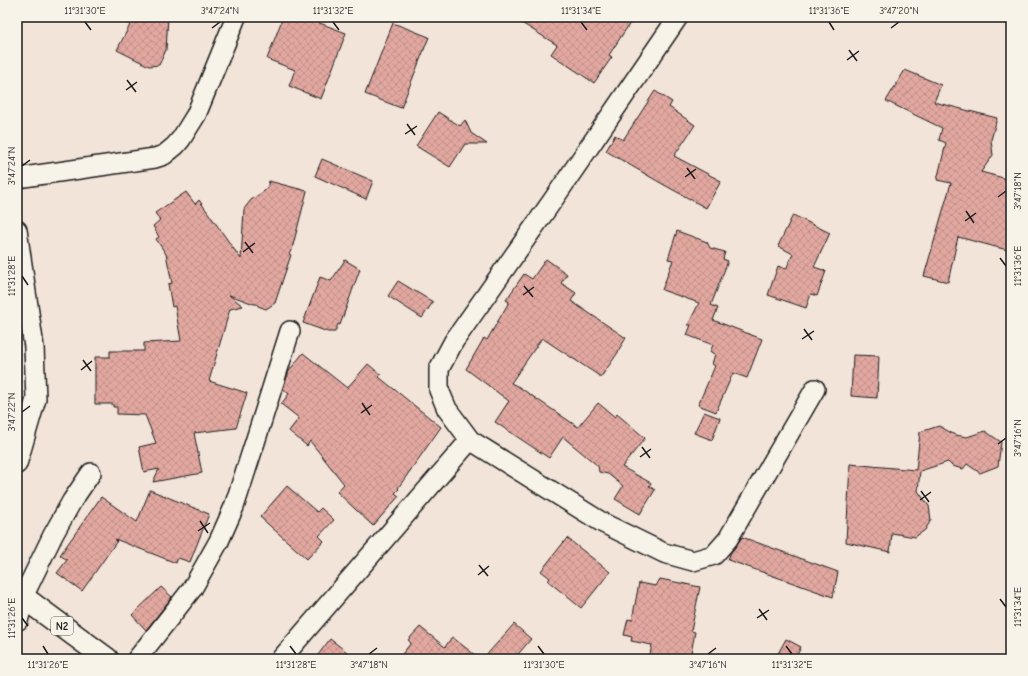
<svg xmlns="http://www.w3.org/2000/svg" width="1028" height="676" font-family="'Comic Neue',sans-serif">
<defs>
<pattern id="building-cross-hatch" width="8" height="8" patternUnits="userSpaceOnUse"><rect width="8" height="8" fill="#e2a8a0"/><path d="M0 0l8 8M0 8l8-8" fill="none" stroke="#c19089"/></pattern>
</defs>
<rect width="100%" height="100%" fill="#f3e4da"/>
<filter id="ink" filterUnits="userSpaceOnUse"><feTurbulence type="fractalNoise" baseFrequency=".025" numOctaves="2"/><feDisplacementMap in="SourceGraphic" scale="8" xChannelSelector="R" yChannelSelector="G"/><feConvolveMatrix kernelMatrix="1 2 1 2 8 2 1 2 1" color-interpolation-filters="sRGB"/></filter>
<g filter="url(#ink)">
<path fill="url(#building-cross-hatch)" stroke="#1c1c1c" d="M 134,17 L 168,17 L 166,50 L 159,65 L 149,66 L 117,50 Z
M 283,17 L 304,17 L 346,33 L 321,99 L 289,86 L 295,70 L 267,59 Z
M 512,17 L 634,17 L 609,55 L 612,57 L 594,83 L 551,54 L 557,45 Z
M 393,23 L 429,37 L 401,108 L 365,94 Z
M 905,70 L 941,85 L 934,102 L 997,118 L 991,140 L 993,155 L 981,172 L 1011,180 L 1011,251 L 958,237 L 948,282 L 924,276 L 951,183 L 937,180 L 946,143 L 939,140 L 942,128 L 886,101 Z
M 655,91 L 672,102 L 669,107 L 695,125 L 674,156 L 721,181 L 706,208 L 659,182 L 606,151 L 615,135 L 623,140 Z
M 438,112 L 460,126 L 465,120 L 471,133 L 487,144 L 465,144 L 450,167 L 416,146 Z
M 322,159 L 373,181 L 366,199 L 315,176 Z
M 269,181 L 307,191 L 292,249 L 289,254 L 291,255 L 275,303 L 266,309 L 258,306 L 257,304 L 254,304 L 229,295 L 243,306 L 230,309 L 209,381 L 247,393 L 236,428 L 194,433 L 202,473 L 153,482 L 159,469 L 144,472 L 139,447 L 156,443 L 145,415 L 117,414 L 117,407 L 113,407 L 113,404 L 95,404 L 95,357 L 110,357 L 110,351 L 144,351 L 144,343 L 181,341 L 175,306 L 172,307 L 168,284 L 172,283 L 166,254 L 156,239 L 159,237 L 153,226 L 160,220 L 155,213 L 186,192 L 195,204 L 199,200 L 241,259 L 244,209 L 251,200 L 267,189 Z
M 793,215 L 830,233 L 814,267 L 826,271 L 817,296 L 811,294 L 806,308 L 768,295 L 778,266 L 786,269 L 793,254 L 778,246 Z
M 677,231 L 707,242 L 710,248 L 725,252 L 723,259 L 728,261 L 711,305 L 718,308 L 713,320 L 762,339 L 747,378 L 733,373 L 716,412 L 698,405 L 715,366 L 712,364 L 715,354 L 710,352 L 713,345 L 687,335 L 691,325 L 688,325 L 699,303 L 662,290 L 673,260 L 668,259 Z
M 546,259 L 567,274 L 561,283 L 576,293 L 571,301 L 626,338 L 618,351 L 619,351 L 601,377 L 542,338 L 511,383 L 519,387 L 578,427 L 598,403 L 615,417 L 617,414 L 645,438 L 622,467 L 651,483 L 649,486 L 655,490 L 640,514 L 615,499 L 623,486 L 608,474 L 599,472 L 598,466 L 563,437 L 549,458 L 495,422 L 509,401 L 466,369 L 484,338 L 487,340 L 509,302 L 506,300 L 524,274 L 532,279 Z
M 345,260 L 360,269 L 340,325 L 338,324 L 335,332 L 328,332 L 303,323 L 320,277 L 331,281 Z
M 398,281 L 433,302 L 422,318 L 388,296 Z
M 303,353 L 347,388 L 368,364 L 381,375 L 379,377 L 441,427 L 398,488 L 399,489 L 395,493 L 399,496 L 373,526 L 337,492 L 344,484 L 310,441 L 307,446 L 289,431 L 299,418 L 281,404 L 289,394 L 283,389 L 289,371 Z
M 853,355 L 879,356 L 877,398 L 851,396 Z
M 704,412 L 720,418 L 712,440 L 694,433 Z
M 939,426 L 955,435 L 967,437 L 985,431 L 1001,442 L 998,466 L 980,473 L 967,464 L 963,469 L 952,466 L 948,462 L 920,471 L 918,491 L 929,506 L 931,520 L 925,530 L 915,537 L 892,533 L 890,552 L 846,542 L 850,464 L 916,470 L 920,432 Z
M 287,486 L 317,512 L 321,508 L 334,520 L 319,536 L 324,541 L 307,559 L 260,517 Z
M 150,490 L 209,514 L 190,562 L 178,558 L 176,563 L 115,539 L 117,541 L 82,591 L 57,573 L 67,560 L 60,555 L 101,497 L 137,522 Z
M 742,537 L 838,572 L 833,597 L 728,560 L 730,554 L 736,546 Z
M 567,538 L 610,572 L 581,608 L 548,581 L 550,578 L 541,571 Z
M 660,579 L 700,587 L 691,631 L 695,632 L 690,659 L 649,659 L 652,645 L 631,641 L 632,637 L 624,635 L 628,619 L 632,620 L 639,583 L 656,586 Z
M 161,587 L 172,597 L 146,630 L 132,615 Z
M 514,624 L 531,639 L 514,659 L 483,659 Z
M 420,627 L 445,647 L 452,637 L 480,659 L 398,659 L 411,643 L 408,640 Z
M 330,639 L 356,659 L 315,659 Z
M 786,639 L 801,647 L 795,659 L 775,659 Z"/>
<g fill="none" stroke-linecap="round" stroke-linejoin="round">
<defs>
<path id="street" d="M 17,178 L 155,158 L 164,155 L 175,146 L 181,139 L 196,115 L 236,17
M 17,230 L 34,347 L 36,399 L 17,464
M 470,440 L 603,523 L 664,553 L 693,561 L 714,555 L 728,539 L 815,389
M 23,597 L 53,535 L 72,501 L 91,473
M 137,659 L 192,589 L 219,541 L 234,507 L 256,439 L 290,331
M 281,659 L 470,440 L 447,409 L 439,390 L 439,369 L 454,341 L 553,200 L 678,17"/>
<path id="secondary" d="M 17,619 L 23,597"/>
<path id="highway" d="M 17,593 L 23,597 L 107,659"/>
</defs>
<use href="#street" stroke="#1c1c1c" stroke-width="22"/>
<use href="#secondary" stroke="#1c1c1c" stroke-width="25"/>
<use href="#highway" stroke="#1c1c1c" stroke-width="25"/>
<use href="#street" stroke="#f7f3e8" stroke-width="19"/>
<use href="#secondary" stroke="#f7f3e8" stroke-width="22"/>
<use href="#highway" stroke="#f7f3e8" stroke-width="22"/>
</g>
</g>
<path fill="none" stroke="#1c1c1c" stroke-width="1.5" d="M 85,22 L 91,30M 333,22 L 339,30M 581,22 L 587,30M 829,22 L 834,30M 212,28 L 220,22M 891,28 L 899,22M 849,50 L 857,61M 847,60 L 859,51M 127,80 L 136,92M 126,90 L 137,82M 407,124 L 415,135M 405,134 L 417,126M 22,166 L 30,160M 687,168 L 695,179M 685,177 L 696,169M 998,197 L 1006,191M 966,211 L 974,223M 965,221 L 976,213M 245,242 L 253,253M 243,252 L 255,243M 1000,258 L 1006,266M 22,276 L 28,285M 524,286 L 533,297M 523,295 L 534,287M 804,329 L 812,340M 802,339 L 814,331M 83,360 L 91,371M 81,370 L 92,361M 362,403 L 370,415M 22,412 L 30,406M 361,413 L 372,405M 998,444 L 1006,438M 642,447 L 650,458M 640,457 L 651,449M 921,491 L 929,502M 920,500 L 931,492M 200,521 L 208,533M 198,531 L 210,523M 479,565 L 488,576M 478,575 L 489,566M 1000,599 L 1006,607M 759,609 L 767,620M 22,618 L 28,626M 757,618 L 769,610M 43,646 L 48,654M 290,646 L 296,654M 538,646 L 544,654M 786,646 L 792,654M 369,654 L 377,648M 708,654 L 716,648"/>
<g text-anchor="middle" stroke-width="3" stroke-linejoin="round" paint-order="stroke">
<rect fill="#f7f3e8" stroke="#5e5c59" stroke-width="1" x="51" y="617" width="22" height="18" rx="3"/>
<g font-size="11" font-weight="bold" fill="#1c1c1c">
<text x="62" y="630">N2</text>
</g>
</g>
<rect width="1028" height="676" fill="none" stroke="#f7f3e8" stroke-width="44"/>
<rect x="22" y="22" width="984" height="632" fill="none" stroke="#1c1c1c" stroke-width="1.5"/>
<g font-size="10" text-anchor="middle" fill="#1c1c1c">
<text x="85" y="14">11°31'30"E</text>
<text x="220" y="14">3°47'24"N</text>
<text x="333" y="14">11°31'32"E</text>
<text x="581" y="14">11°31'34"E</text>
<text x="829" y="14">11°31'36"E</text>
<text x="899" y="14">3°47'20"N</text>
<text transform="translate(11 166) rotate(-90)" y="4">3°47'24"N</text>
<text transform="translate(1017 191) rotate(-90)" y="4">3°47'18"N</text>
<text transform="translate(1017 266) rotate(-90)" y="4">11°31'36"E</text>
<text transform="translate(11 276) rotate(-90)" y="4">11°31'28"E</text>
<text transform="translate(11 412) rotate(-90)" y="4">3°47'22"N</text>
<text transform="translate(1017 438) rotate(-90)" y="4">3°47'16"N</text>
<text transform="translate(1017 607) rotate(-90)" y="4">11°31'34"E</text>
<text transform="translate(11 618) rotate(-90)" y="4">11°31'26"E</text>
<text x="48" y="668">11°31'26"E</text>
<text x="296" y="668">11°31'28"E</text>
<text x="369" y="668">3°47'18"N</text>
<text x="544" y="668">11°31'30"E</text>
<text x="708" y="668">3°47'16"N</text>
<text x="792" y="668">11°31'32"E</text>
</g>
</svg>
